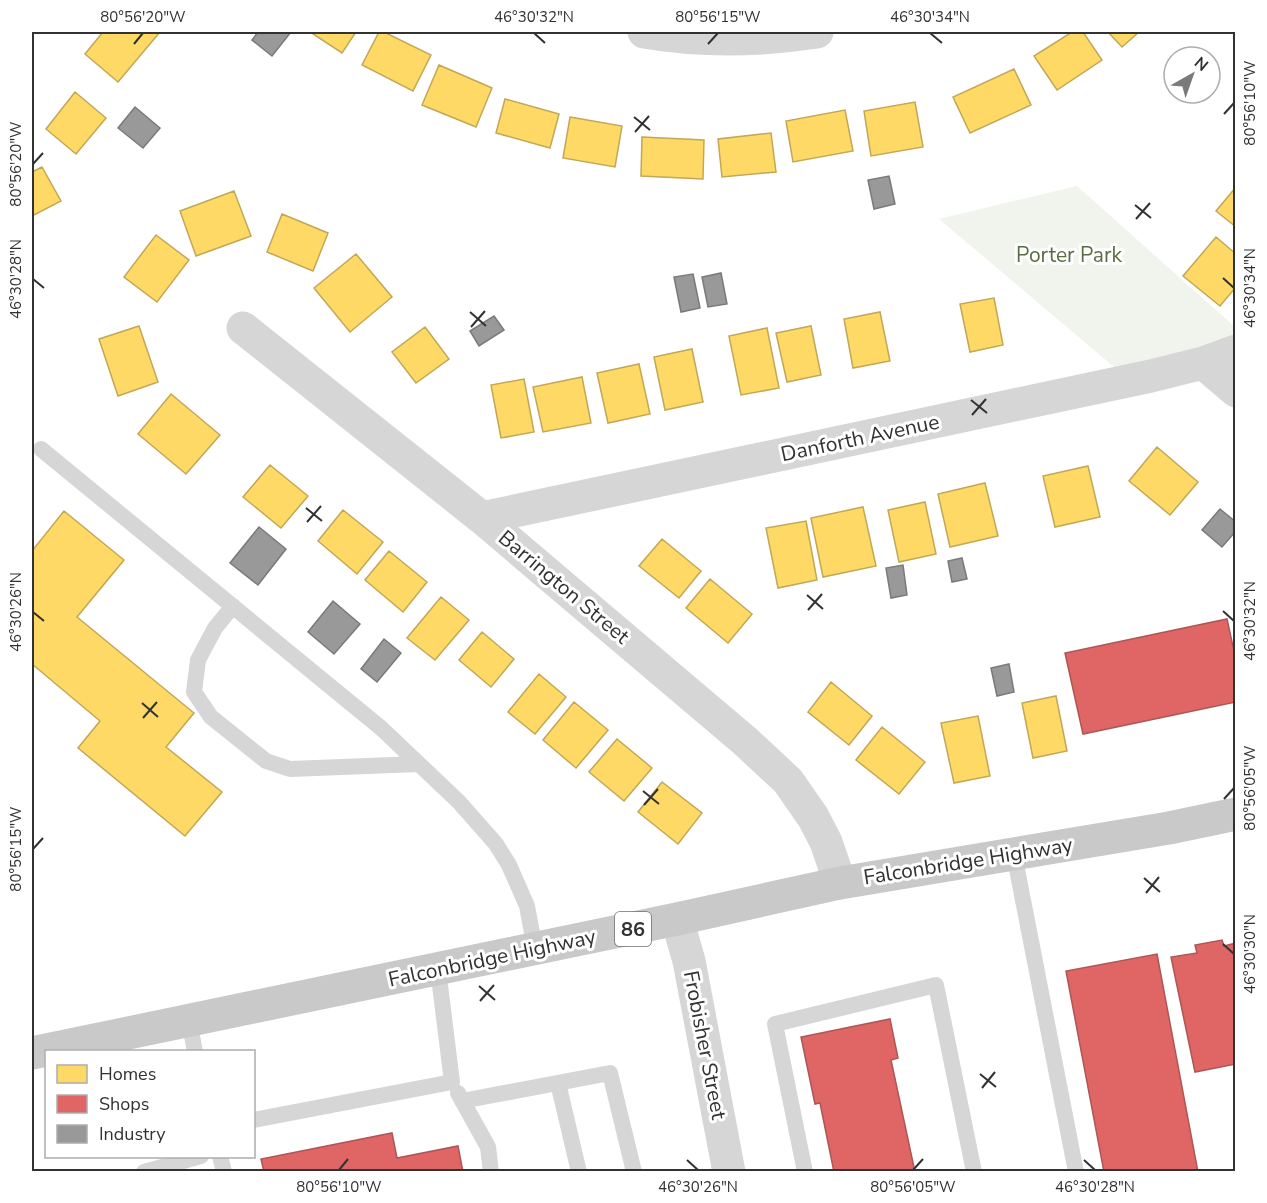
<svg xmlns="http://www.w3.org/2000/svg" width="1267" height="1203" font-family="'Nunito Sans',sans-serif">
<rect width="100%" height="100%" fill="#fff"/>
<path fill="#f1f4ed" d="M 1077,186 L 1235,327 L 1235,347 L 1127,378 L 939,219 Z"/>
<path fill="#ffd966" stroke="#c2a756" stroke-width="1.5" d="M 103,32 L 160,32 L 118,82 L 85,54 Z
M 310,32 L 356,32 L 342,53 Z
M 379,32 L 384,32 L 431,55 L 413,91 L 362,65 Z
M 1072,32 L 1083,32 L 1102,60 L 1057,90 L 1034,56 Z
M 1108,32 L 1139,32 L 1122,47 Z
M 439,65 L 492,88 L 476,127 L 422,105 Z
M 1014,69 L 1031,105 L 970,133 L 953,97 Z
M 75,92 L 106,118 L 76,154 L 46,129 Z
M 505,99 L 559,114 L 550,148 L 496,133 Z
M 915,102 L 923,147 L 871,156 L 864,111 Z
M 845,110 L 853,151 L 793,162 L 786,121 Z
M 570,117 L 622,126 L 615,167 L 563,158 Z
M 771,133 L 776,172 L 722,177 L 718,139 Z
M 642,137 L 704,140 L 703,179 L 641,176 Z
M 42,167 L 61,201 L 34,215 L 32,211 L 32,172 Z
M 1236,187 L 1236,227 L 1216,211 Z
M 234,191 L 251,236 L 196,256 L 180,211 Z
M 282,214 L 328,233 L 313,271 L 267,252 Z
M 156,235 L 189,260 L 157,302 L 124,277 Z
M 1216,237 L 1236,254 L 1236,287 L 1220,306 L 1183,276 Z
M 356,254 L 392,297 L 350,332 L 314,288 Z
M 994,298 L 1003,345 L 970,352 L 960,304 Z
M 880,312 L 890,361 L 853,368 L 844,319 Z
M 139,326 L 158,382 L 118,396 L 99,339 Z
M 811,326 L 821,375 L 787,382 L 776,333 Z
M 425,327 L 449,359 L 416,383 L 392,352 Z
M 767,328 L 779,388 L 741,395 L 729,336 Z
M 692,349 L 703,402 L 665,410 L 654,357 Z
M 639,364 L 650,414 L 608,423 L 597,373 Z
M 582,377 L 591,423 L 543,432 L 533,387 Z
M 524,379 L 534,432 L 501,438 L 491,385 Z
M 171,394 L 220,435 L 186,474 L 138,434 Z
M 1157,447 L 1198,482 L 1170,515 L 1129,481 Z
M 270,465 L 308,496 L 281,528 L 243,497 Z
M 1088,466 L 1100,517 L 1055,527 L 1043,476 Z
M 985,483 L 998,536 L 950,547 L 938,494 Z
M 925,502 L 936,554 L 899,562 L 888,510 Z
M 863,507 L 876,566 L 823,577 L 811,518 Z
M 343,510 L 383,542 L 357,574 L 318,541 Z
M 64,511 L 124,560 L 77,617 L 194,713 L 166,747 L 222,792 L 185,836 L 78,748 L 100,721 L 32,664 L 32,551 Z
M 806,521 L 817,580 L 778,588 L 766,528 Z
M 662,539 L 701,571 L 679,598 L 639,566 Z
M 389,551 L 427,582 L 403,612 L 365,580 Z
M 710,579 L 752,614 L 728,643 L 686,608 Z
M 441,597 L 469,620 L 435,660 L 407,638 Z
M 482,632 L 514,659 L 491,687 L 459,660 Z
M 539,674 L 566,697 L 535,734 L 508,712 Z
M 831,682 L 872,716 L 849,745 L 808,712 Z
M 1056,696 L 1067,751 L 1033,758 L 1022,703 Z
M 574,702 L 608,730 L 576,768 L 543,740 Z
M 978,716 L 990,776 L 954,783 L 941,723 Z
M 882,727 L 925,762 L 899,794 L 856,760 Z
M 617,739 L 652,768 L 624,801 L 589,772 Z
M 662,782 L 702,813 L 678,844 L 638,812 Z"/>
<path fill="#e06666" stroke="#ac5656" stroke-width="1.5" d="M 1227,619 L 1236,660 L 1236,702 L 1083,734 L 1065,653 Z
M 1222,940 L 1224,946 L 1236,943 L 1236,1064 L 1195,1072 L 1171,957 L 1197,953 L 1195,945 Z
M 1157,954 L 1198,1172 L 1104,1172 L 1066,971 Z
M 890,1019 L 898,1058 L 891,1060 L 915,1172 L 834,1172 L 820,1103 L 815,1104 L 801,1037 Z
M 392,1133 L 397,1158 L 458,1146 L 463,1172 L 264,1172 L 261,1159 Z"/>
<path fill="#999" stroke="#7a7a7a" stroke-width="1.5" d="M 258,32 L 291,32 L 272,56 L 252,40 Z
M 135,107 L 160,128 L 143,148 L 118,128 Z
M 889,176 L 895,204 L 874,209 L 868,180 Z
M 721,273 L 727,304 L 708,307 L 702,277 Z
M 693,274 L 700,308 L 681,312 L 674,277 Z
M 494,316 L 504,330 L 479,346 L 470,331 Z
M 1220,509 L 1236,522 L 1236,531 L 1222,547 L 1202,530 Z
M 259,527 L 286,549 L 258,585 L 230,563 Z
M 962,558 L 967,579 L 952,582 L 948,561 Z
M 903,565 L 907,595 L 891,598 L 886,568 Z
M 333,601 L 360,624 L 334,654 L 308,632 Z
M 384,639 L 401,653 L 377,682 L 361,669 Z
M 1009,664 L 1014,692 L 997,696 L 991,668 Z"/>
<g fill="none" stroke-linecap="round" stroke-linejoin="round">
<path stroke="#d6d6d6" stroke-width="16" d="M 41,449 L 381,728 L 459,802 L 496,844 L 509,865 L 527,906 L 535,949
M 233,606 L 215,628 L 198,660 L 194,692 L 211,717 L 266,761 L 290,769 L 419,764
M 1014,854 L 1076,1172
M 189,1020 L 195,1052
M 558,1083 L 579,1172
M 458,1093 L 488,1147 L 491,1172
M 462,1101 L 610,1073 L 634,1172
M 254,1120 L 452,1082 L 438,969
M 220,1156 L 224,1172
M 144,1172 L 201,1156
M 805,1172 L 775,1024 L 936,985 L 974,1172"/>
<path stroke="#d6d6d6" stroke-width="33" d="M 243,328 L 482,518 L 745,741 L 788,781 L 813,817 L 826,842 L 840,883
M 1203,363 L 1236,391
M 482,518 L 1151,376 L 1203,363 L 1236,351
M 677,919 L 689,961 L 729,1172"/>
<path stroke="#d6d6d6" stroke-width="33" d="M 644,32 C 702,42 759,41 817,32"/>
<path stroke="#c9c9c9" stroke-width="33" d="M 32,1053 L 677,919 L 840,883 L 1169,828 L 1236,814"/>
</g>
<path fill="none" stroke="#323232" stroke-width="2" d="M 534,33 L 545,43M 930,33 L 942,43M 134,44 L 143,33M 708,44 L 718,33M 1224,114 L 1234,103M 634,117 L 650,130M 635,132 L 649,116M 33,164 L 43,153M 1135,205 L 1151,218M 1136,219 L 1150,203M 1223,278 L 1234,288M 33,279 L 44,288M 470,312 L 486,326M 471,327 L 485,311M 971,400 L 987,413M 972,415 L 986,399M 306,508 L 322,521M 307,522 L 321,506M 807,595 L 823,609M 808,610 L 822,594M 1223,611 L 1234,621M 33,612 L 44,621M 142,703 L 158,717M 143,718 L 157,702M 643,791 L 659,804M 1224,799 L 1234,788M 644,805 L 658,789M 33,849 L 43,838M 1144,878 L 1160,892M 1146,893 L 1159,877M 1223,944 L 1234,954M 479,986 L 495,1000M 480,1001 L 494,985M 980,1074 L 996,1087M 982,1088 L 995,1072M 687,1160 L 698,1170M 1084,1160 L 1095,1170M 339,1170 L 348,1159M 913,1170 L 923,1159"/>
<g text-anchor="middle" stroke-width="6" stroke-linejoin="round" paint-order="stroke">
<rect fill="#fff" stroke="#707070" stroke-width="1.5" x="615" y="912" width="36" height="34" rx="4.5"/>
<g font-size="20" font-weight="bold" fill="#323232">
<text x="633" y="936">86</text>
</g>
<g font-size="21" fill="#596d3f" stroke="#fff">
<text x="1069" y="262">Porter Park</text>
</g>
<g font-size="21" fill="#323232" stroke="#fff">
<text transform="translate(860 438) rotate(-12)" y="7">Danforth Avenue</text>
<text transform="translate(564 587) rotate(40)" y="7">Barrington Street</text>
<text transform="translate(968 861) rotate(-9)" y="7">Falconbridge Highway</text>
<text transform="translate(492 958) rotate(-12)" y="7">Falconbridge Highway</text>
<text transform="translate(705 1045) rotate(79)" y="7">Frobisher Street</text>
</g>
</g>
<rect width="1267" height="1203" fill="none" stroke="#ffffff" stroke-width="66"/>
<rect x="45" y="1050" width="210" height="108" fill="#ffffff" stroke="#adadad" stroke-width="1.5"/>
<rect x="57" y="1065" width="30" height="18" fill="#ffd966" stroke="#adadad" stroke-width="1.5"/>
<text x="99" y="1080" font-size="18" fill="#323232">Homes</text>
<rect x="57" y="1095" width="30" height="18" fill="#e06666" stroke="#adadad" stroke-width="1.5"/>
<text x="99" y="1110" font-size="18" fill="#323232">Shops</text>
<rect x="57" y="1125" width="30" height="18" fill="#999999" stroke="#adadad" stroke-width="1.5"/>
<text x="99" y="1140" font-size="18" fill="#323232">Industry</text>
<g transform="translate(1192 75) rotate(40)"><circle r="28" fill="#ffffff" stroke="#adadad" stroke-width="1.5"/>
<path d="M0-4.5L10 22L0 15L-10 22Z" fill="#7a7a7a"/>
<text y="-9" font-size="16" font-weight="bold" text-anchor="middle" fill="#323232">N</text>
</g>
<rect x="33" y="33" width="1201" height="1137" fill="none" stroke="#323232" stroke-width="2"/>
<g font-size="15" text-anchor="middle" fill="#323232">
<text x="143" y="22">80°56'20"W</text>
<text x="534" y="22">46°30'32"N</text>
<text x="718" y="22">80°56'15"W</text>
<text x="930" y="22">46°30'34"N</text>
<text transform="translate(1250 103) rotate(-90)" y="5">80°56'10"W</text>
<text transform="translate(16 164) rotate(-90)" y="5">80°56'20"W</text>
<text transform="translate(16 279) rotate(-90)" y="5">46°30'28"N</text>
<text transform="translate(1250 288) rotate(-90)" y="5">46°30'34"N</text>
<text transform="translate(16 612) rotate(-90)" y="5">46°30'26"N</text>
<text transform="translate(1250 621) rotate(-90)" y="5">46°30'32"N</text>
<text transform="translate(1250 788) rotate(-90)" y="5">80°56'05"W</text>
<text transform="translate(16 849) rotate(-90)" y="5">80°56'15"W</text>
<text transform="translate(1250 954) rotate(-90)" y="5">46°30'30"N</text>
<text x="339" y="1192">80°56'10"W</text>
<text x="698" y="1192">46°30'26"N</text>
<text x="913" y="1192">80°56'05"W</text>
<text x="1095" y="1192">46°30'28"N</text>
</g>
</svg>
